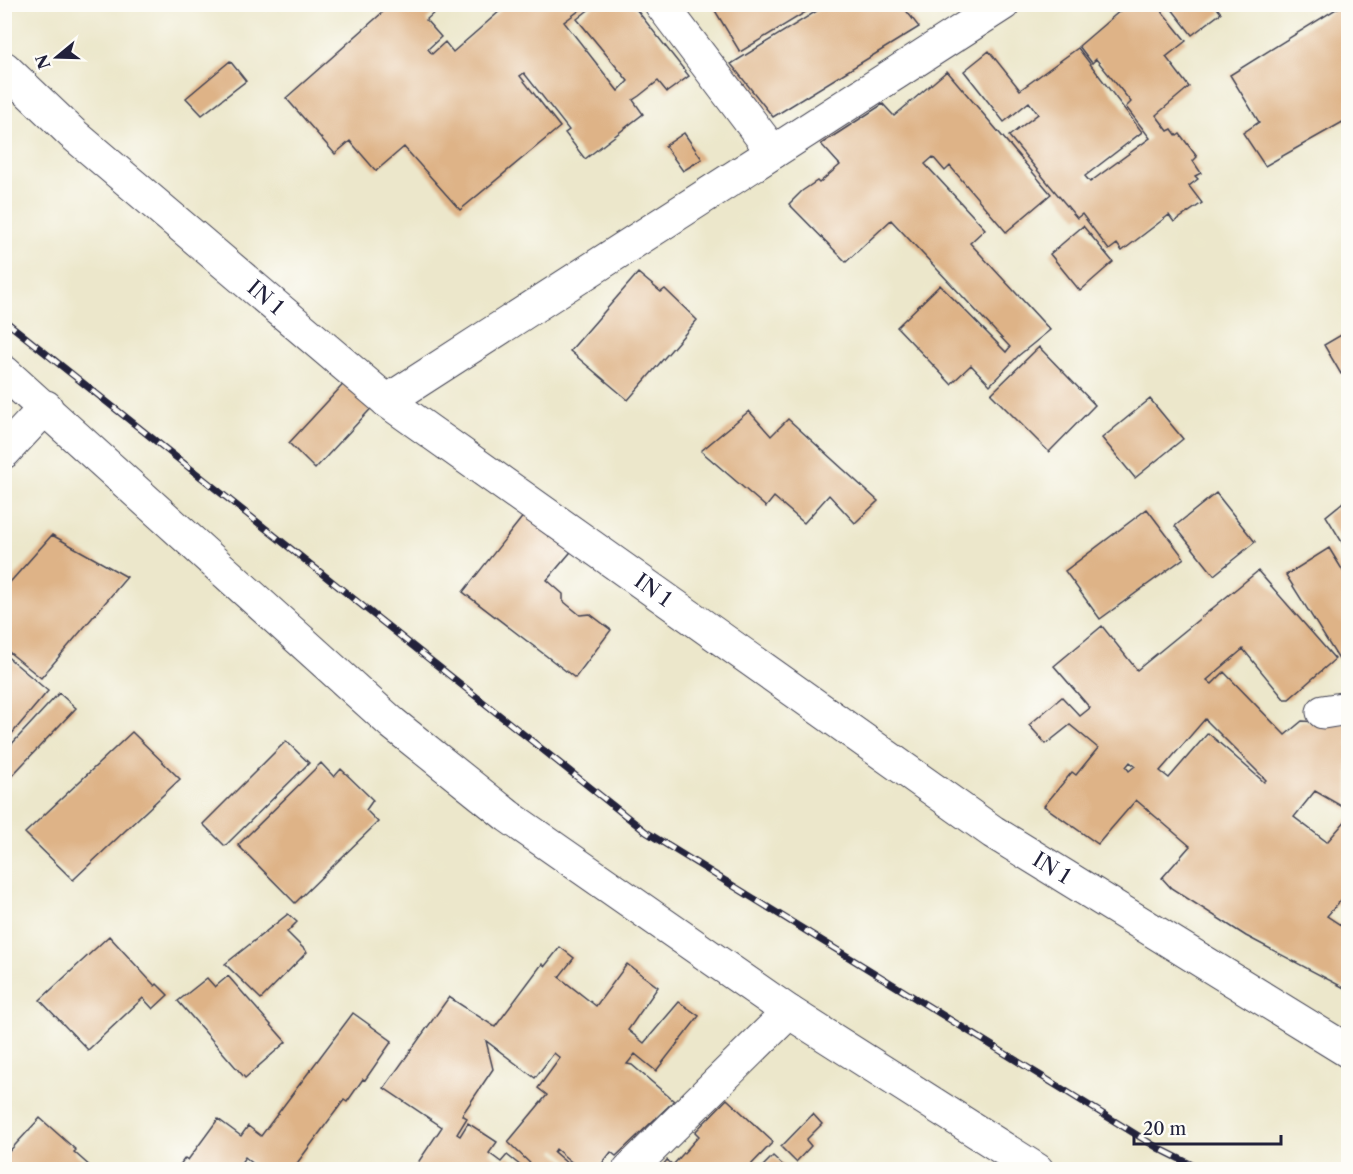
<svg xmlns="http://www.w3.org/2000/svg" width="1353" height="1174" font-family="'Libre Caslon Text',serif">
<rect width="100%" height="100%" fill="#fdfcf7"/>
<filter id="ink" filterUnits="userSpaceOnUse"><feTurbulence type="fractalNoise" baseFrequency=".0167" numOctaves="2"/><feDisplacementMap in="SourceGraphic" scale="12" xChannelSelector="R" yChannelSelector="G"/><feConvolveMatrix kernelMatrix="1 2 1 2 8 2 1 2 1" color-interpolation-filters="sRGB"/></filter>
<filter id="wash" filterUnits="userSpaceOnUse"><feTurbulence type="fractalNoise" baseFrequency=".008" numOctaves="4" result="noise"/><feDisplacementMap in="SourceGraphic" scale="24" xChannelSelector="R" yChannelSelector="G"/><feGaussianBlur stdDeviation="1.35" result="paint"/><feColorMatrix in="noise" values="0 0 0 0 0 0 0 0 0 0 0 0 0 0 0 0 0 1.4 0 .05"/><feComposite in="paint" operator="in"/></filter>
<g filter="url(#wash)">
<rect width="100%" height="100%" fill="#ece7cb"/>
<g id="blocks">
<path fill="#deb387" fill-rule="evenodd" d="M 392,4 L 428,4 L 435,12 L 426,20 L 441,37 L 428,49 L 432,54 L 445,42 L 453,52 L 508,4 L 588,4 L 564,22 L 618,91 L 628,81 L 577,19 L 596,4 L 632,4 L 689,76 L 667,92 L 658,81 L 639,96 L 633,100 L 643,114 L 585,159 L 565,133 L 569,130 L 524,73 L 520,76 L 560,127 L 460,210 L 404,147 L 376,171 L 350,141 L 335,154 L 286,98 Z
M 711,4 L 819,4 L 740,52 Z
M 828,4 L 901,4 L 919,27 L 773,117 L 731,64 Z
M 942,4 L 956,4 L 947,10 Z
M 1128,4 L 1156,4 L 1186,41 L 1166,57 L 1189,87 L 1156,115 L 1168,131 L 1172,129 L 1177,136 L 1180,134 L 1197,157 L 1193,161 L 1201,173 L 1195,176 L 1198,179 L 1189,186 L 1202,203 L 1174,222 L 1169,215 L 1122,251 L 1117,244 L 1109,250 L 1082,214 L 1077,218 L 1009,136 L 1038,114 L 1029,102 L 1004,122 L 964,71 L 989,51 L 1020,90 L 1078,48 L 1142,132 L 1085,176 L 1090,182 L 1150,138 L 1126,107 L 1131,102 L 1096,59 L 1092,63 L 1079,46 Z
M 1168,4 L 1214,4 L 1221,13 L 1192,35 Z
M 1344,4 L 1348,6 L 1348,119 L 1265,166 L 1243,133 L 1259,122 L 1230,75 Z
M 230,61 L 246,81 L 202,115 L 186,98 Z
M 947,71 L 1051,194 L 1006,232 L 950,166 L 945,171 L 933,157 L 925,164 L 985,229 L 970,243 L 1050,330 L 1018,356 L 990,385 L 971,365 L 951,384 L 897,327 L 940,285 L 1006,352 L 1010,347 L 891,220 L 846,262 L 789,204 L 802,191 L 817,181 L 819,183 L 840,165 L 821,144 L 883,104 L 894,116 Z
M 684,133 L 702,159 L 683,171 L 665,146 Z
M 1083,226 L 1113,262 L 1080,291 L 1050,254 Z
M 638,273 L 661,292 L 665,289 L 697,320 L 628,400 L 570,351 Z
M 1348,331 L 1348,370 L 1341,374 L 1324,345 Z
M 1039,347 L 1095,405 L 1049,452 L 991,394 Z
M 351,376 L 378,401 L 315,469 L 289,443 Z
M 1150,399 L 1183,439 L 1135,478 L 1102,438 Z
M 749,411 L 771,436 L 788,419 L 878,501 L 855,523 L 829,495 L 804,523 L 774,497 L 766,507 L 701,451 Z
M 1216,493 L 1255,542 L 1214,575 L 1175,526 Z
M 1348,498 L 1348,552 L 1326,516 Z
M 1147,509 L 1184,558 L 1100,619 L 1065,571 Z
M 528,510 L 575,547 L 547,580 L 563,594 L 563,601 L 580,615 L 590,614 L 611,630 L 575,678 L 463,592 Z
M 52,535 L 127,577 L 41,678 L 4,648 L 4,589 Z
M 1329,548 L 1348,579 L 1348,674 L 1286,575 Z
M 1258,571 L 1335,659 L 1289,699 L 1284,699 L 1243,649 L 1207,680 L 1212,684 L 1224,672 L 1285,735 L 1302,721 L 1348,724 L 1348,810 L 1315,791 L 1294,817 L 1327,842 L 1348,818 L 1348,892 L 1327,916 L 1348,930 L 1348,990 L 1246,936 L 1171,888 L 1162,878 L 1190,846 L 1136,800 L 1098,844 L 1044,806 L 1072,772 L 1076,775 L 1098,748 L 1070,725 L 1046,744 L 1029,725 L 1062,697 L 1080,716 L 1090,708 L 1054,666 L 1102,626 L 1137,670 ZM 1205,719 L 1266,780 L 1264,782 L 1208,733 L 1169,778 L 1160,771 ZM 1130,762 L 1135,766 L 1129,771 L 1126,767 Z
M 4,654 L 48,691 L 4,743 Z
M 59,693 L 76,708 L 4,784 L 4,746 L 8,748 Z
M 132,732 L 180,779 L 73,880 L 25,833 Z
M 286,741 L 309,763 L 225,846 L 203,824 Z
M 321,763 L 334,777 L 341,769 L 373,800 L 366,810 L 378,822 L 295,903 L 238,845 Z
M 288,914 L 297,922 L 287,932 L 307,952 L 261,999 L 225,964 Z
M 109,936 L 155,986 L 157,984 L 168,995 L 153,1009 L 143,998 L 88,1050 L 40,1000 Z
M 560,947 L 574,958 L 559,977 L 596,1006 L 627,964 L 658,987 L 628,1030 L 644,1043 L 679,1002 L 699,1016 L 656,1071 L 635,1054 L 627,1064 L 632,1065 L 674,1101 L 616,1156 L 611,1152 L 597,1170 L 581,1170 L 556,1149 L 554,1152 L 575,1170 L 537,1170 L 508,1142 L 547,1095 L 538,1088 L 560,1058 L 554,1053 L 535,1078 L 486,1041 L 493,1069 L 462,1115 L 467,1118 L 457,1134 L 460,1136 L 468,1123 L 497,1142 L 489,1153 L 501,1162 L 507,1155 L 526,1170 L 413,1170 L 442,1127 L 384,1088 L 449,997 L 495,1027 L 542,964 L 545,966 Z
M 228,976 L 286,1042 L 245,1078 L 178,1001 L 207,978 L 215,987 Z
M 353,1013 L 392,1041 L 365,1080 L 363,1079 L 347,1102 L 344,1100 L 292,1170 L 261,1170 L 245,1157 L 236,1170 L 176,1170 L 185,1158 L 188,1160 L 218,1119 L 241,1136 L 248,1126 L 261,1136 Z
M 727,1099 L 773,1142 L 746,1170 L 659,1170 L 667,1160 L 673,1165 L 699,1136 L 695,1132 Z
M 813,1114 L 822,1124 L 806,1140 L 811,1146 L 796,1162 L 781,1147 Z
M 40,1118 L 76,1150 L 74,1152 L 92,1168 L 90,1170 L 4,1170 L 4,1157 Z
M 773,1156 L 785,1167 L 783,1170 L 759,1170 Z"/>
</g>
</g>
<g filter="url(#ink)">
<use href="#blocks" fill-opacity="0" stroke="#404051" stroke-width="1.5"/>
<g fill="none" stroke-linecap="round" stroke-linejoin="round">
<defs>
<g id="minor">
<path d="M 661,4 L 773,152"/>
<path id="s1" d="M 4,68 L 73,134 L 387,401 L 993,832 L 1348,1051"/>
<path d="M 4,372 L 392,723 L 508,816 L 789,1012 L 1037,1170"/>
<path d="M 387,401 L 1003,4"/>
<path d="M 4,452 L 46,407"/>
<path d="M 1323,712 L 1348,708"/>
<path d="M 629,1170 L 789,1012"/>
</g>
</defs>
<use href="#minor" stroke="#404051" stroke-width="35"/>
<use href="#minor" stroke="#fff" stroke-width="33"/>
<defs>
<path id="rail" d="M 4,320 L 646,832 L 1158,1148 L 1202,1170"/>
</defs>
<use href="#rail" stroke="#22223b" stroke-width="7"/>
<use href="#rail" stroke="#fdfcf7" stroke-width="4.5" stroke-dasharray="14" stroke-linecap="butt"/>
</g>
</g>
<g text-anchor="middle" stroke-width="5" stroke-linejoin="round" paint-order="stroke">
<g font-size="21" fill="#22223b" stroke="#fdfcf7">
<text dy="7" stroke="none"><textPath href="#s1" startOffset="348">IN 1</textPath></text>
<text dy="7" stroke="none"><textPath href="#s1" startOffset="834">IN 1</textPath></text>
<text dy="7" stroke="none"><textPath href="#s1" startOffset="1320">IN 1</textPath></text>
</g>
</g>
<rect width="1353" height="1174" fill="none" stroke="#fdfcf7" stroke-width="24"/>
<g transform="translate(57 57) rotate(251)" stroke="#fdfcf7" stroke-width="4.5" paint-order="stroke">
<path d="M0-4.5L10 22L0 15L-10 22Z" fill="#22223b"/>
<text y="-9" font-size="16" font-weight="bold" text-anchor="middle" fill="#22223b">N</text>
</g>
<path d="M1134 1135v9h147v-9" fill="none" stroke="#22223b" stroke-width="3"/>
<text x="1143" y="1135" font-size="18" fill="#22223b" stroke="#fdfcf7" stroke-width="4.5" paint-order="stroke">20 m</text>
</svg>
